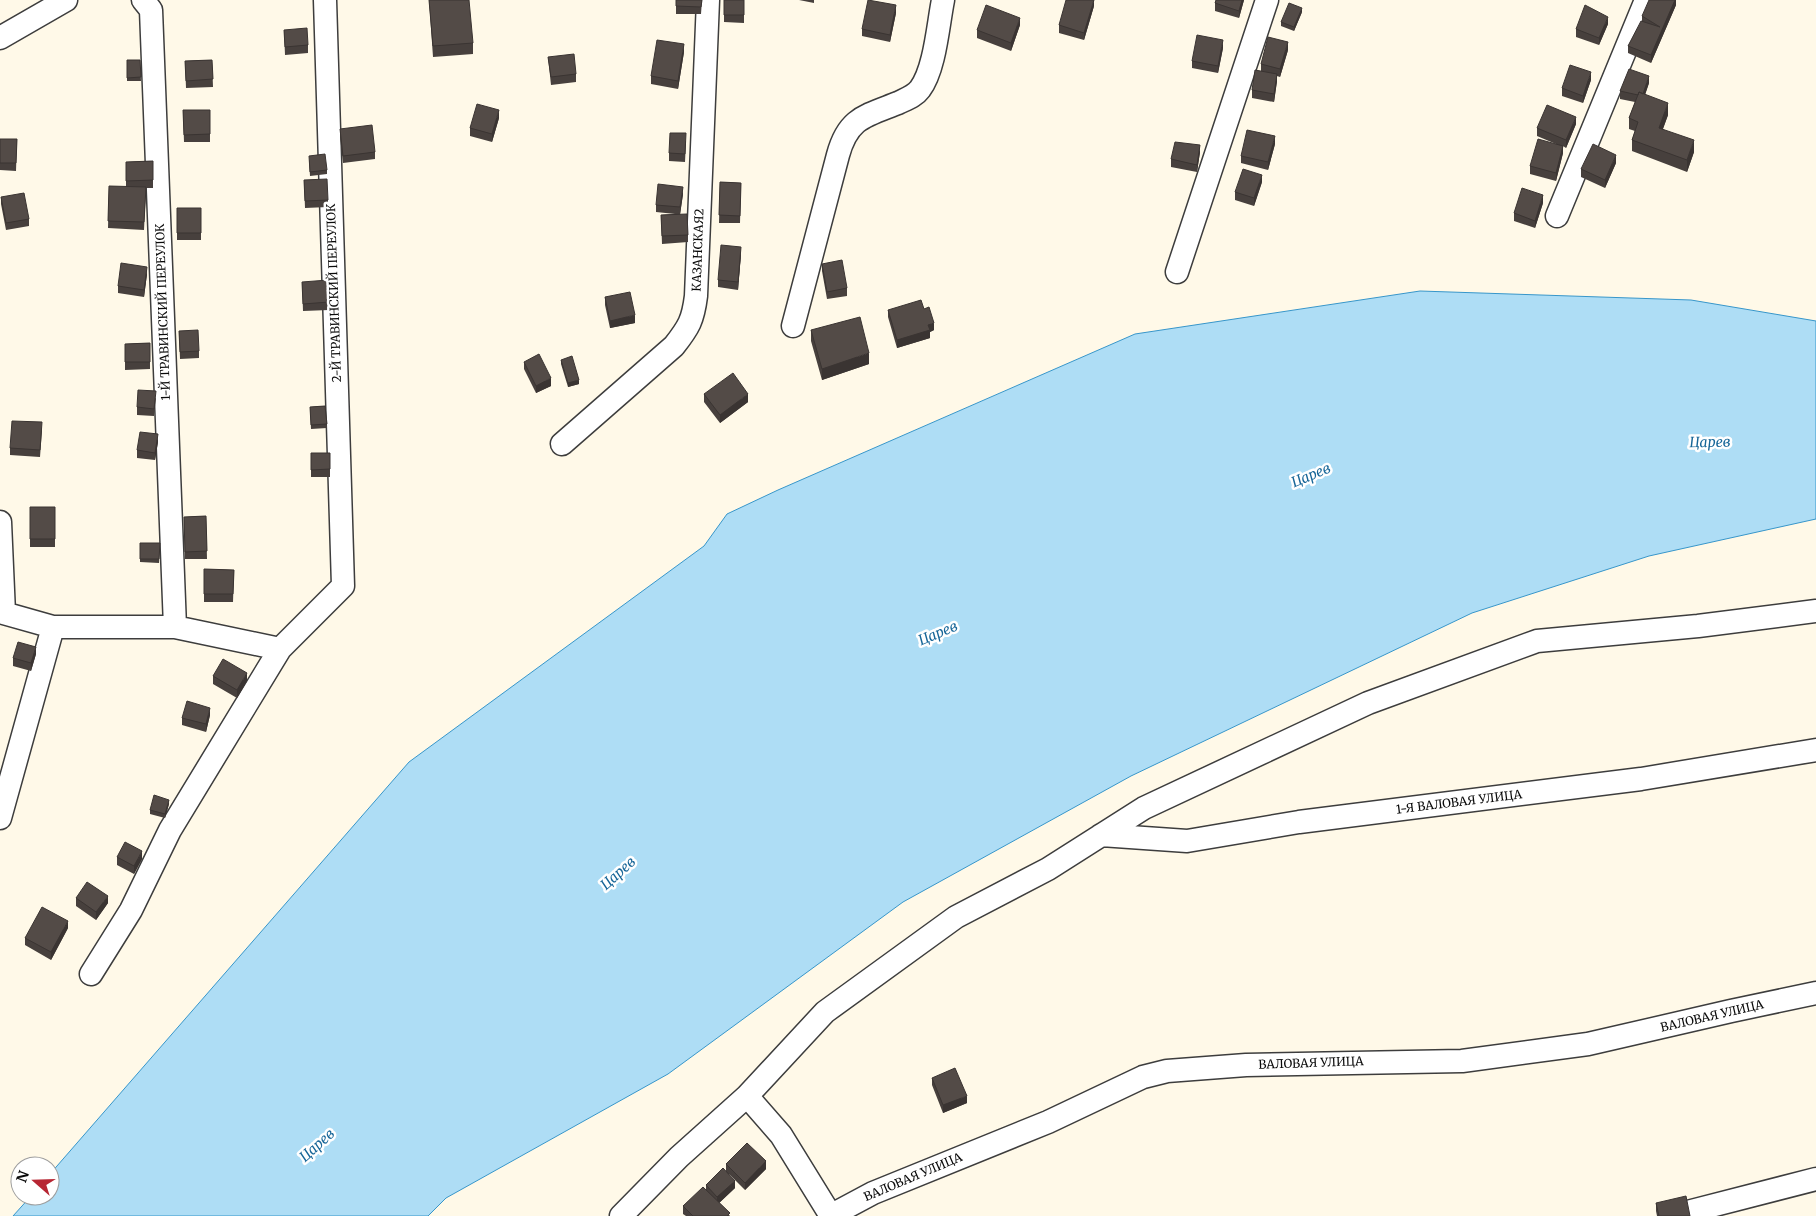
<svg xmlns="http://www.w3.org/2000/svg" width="1816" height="1216" font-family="Merriweather,serif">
<rect width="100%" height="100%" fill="#fff9e8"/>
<path fill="#aeddf5" stroke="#3796ca" d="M 1420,291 L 1691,300 L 1816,321 L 1816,519 L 1649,556 L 1472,613 L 1131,776 L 903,902 L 668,1074 L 446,1198 L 428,1216 L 13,1216 L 31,1196 L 50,1196 L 50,1174 L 409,762 L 704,546 L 727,514 L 778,490 L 1135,334 Z"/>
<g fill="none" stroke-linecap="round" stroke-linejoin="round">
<defs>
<path id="minor" d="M 143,0 L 151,10 L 175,627
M 0,38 L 66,0
M 1557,216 L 1646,0
M 1177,272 L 1267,0
M 793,326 L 838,155 C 848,118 865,116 898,103 C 906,99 915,96 920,89 C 935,69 938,25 943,0
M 562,444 L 674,346 C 689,327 693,320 696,296 L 708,0
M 0,522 L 4,613
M 0,612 L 53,627 L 175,627 L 280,649
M 0,818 L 53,627
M 1101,835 L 1187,841 L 1299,822 L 1641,779 L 1816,750
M 91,974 L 131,910 L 170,830 L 280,649 L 343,586 L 325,0
M 747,1096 L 781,1135 L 831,1216
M 621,1216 L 679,1157 L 747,1096 L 825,1012 L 956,917 L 1048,869 L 1144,808 L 1368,703 L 1537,641 L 1698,626 L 1816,611
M 830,1216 L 873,1193 L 1048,1122 L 1143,1077 L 1167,1071 L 1246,1065 L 1462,1061 L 1588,1044 L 1731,1011 L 1816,993
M 1672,1216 L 1816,1179"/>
</defs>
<use href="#minor" stroke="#3d3d3d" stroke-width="25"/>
<use href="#minor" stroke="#fff" stroke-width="22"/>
</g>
<path fill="#47403d" d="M 429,0 L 473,43 L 473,54 L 433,57 Z
M 676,0 L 702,0 L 701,14 L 676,14 Z
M 724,0 L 744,0 L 744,23 L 724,22 Z
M 799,0 L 814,0 L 814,3 Z
M 1216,0 L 1244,0 L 1239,18 L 1215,11 L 1215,3 Z
M 1676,0 L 1676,5 L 1651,63 L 1628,53 L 1628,46 L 1642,21 L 1642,16 Z
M 1094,6 L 1084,40 L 1059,33 L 1059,25 Z
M 1302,12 L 1294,31 L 1281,26 L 1281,22 Z
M 896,13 L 890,42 L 862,36 L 862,29 Z
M 1608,24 L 1599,45 L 1576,37 L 1576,29 Z
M 1020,25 L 1011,51 L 977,38 L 977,30 Z
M 284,30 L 308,45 L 308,53 L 285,55 Z
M 1223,48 L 1218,73 L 1192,68 L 1192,61 Z
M 1288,50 L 1280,77 L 1277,76 L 1277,81 L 1274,102 L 1252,98 L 1252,90 L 1261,71 L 1261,64 Z
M 684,52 L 678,89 L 651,84 L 651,76 Z
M 548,57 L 576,74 L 576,82 L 551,85 Z
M 127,60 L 140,60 L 141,81 L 127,81 Z
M 212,60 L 213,87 L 186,88 L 185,61 Z
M 1591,80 L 1583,103 L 1562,96 L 1562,88 Z
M 1649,83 L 1645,95 L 1668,115 L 1663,129 L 1694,152 L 1687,172 L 1632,151 L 1632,140 L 1635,131 L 1629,129 L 1629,118 L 1635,102 L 1620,99 L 1620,91 Z
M 183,110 L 210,110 L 210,142 L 184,142 Z
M 499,118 L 492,142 L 470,136 L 470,128 Z
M 1576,124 L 1566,148 L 1563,146 L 1563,153 L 1556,181 L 1530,174 L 1530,166 L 1556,144 L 1537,136 L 1537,128 Z
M 340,129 L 375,152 L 375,159 L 343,163 L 340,137 Z
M 0,139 L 17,139 L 16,171 L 0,170 Z
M 686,141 L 685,162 L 669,161 L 669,153 Z
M 1275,144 L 1268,170 L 1241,163 L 1241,156 Z
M 1200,152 L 1197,172 L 1171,167 L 1171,159 Z
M 309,160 L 327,170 L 327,174 L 310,176 Z
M 153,161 L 153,188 L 146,188 L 144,230 L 108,228 L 109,186 L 126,187 L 126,162 Z
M 1616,163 L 1605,188 L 1581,177 L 1581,169 Z
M 304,180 L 328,200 L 328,207 L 305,208 Z
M 720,182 L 741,183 L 740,223 L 719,223 Z
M 1262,182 L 1254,206 L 1235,200 L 1235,192 Z
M 683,194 L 680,214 L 688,235 L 688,242 L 662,244 L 661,215 L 675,214 L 656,212 L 656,205 Z
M 1,197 L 29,219 L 29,226 L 6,230 L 1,204 Z
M 1543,203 L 1535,228 L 1514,221 L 1514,213 Z
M 177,208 L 201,208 L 201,240 L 177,240 Z
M 741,254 L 738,290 L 718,287 L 718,280 Z
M 822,264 L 847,288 L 847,296 L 827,299 L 822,271 Z
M 147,274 L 144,297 L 118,293 L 118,286 Z
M 302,282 L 329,302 L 329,310 L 303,311 Z
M 605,297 L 635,323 L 610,328 L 605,305 Z
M 924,309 L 934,330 L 930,332 L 930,338 L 897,348 L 888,317 L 888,310 Z
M 811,330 L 869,364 L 822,380 L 811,341 Z
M 179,331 L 199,351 L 199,358 L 180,359 Z
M 150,343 L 150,369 L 125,370 L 125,344 Z
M 561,360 L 579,384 L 568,387 L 561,364 Z
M 524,362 L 551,386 L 536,393 L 524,369 Z
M 704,394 L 748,402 L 720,423 L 704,402 Z
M 156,398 L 154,416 L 137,415 L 137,407 Z
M 325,406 L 327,428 L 311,429 L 310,407 Z
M 42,430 L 40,457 L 10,455 L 10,448 Z
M 158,442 L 155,460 L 137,458 L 137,450 Z
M 311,453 L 330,453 L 330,477 L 311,477 Z
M 30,507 L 55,507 L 55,547 L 30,547 Z
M 206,516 L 207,559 L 185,559 L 184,517 Z
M 140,543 L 160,543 L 159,563 L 140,562 Z
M 204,569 L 234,570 L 233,602 L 204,602 Z
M 36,654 L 31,671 L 13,666 L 13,658 Z
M 213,676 L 247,681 L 237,698 L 213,684 Z
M 210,715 L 206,732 L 182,725 L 182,718 Z
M 169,804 L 165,818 L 150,814 L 150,810 Z
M 117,857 L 142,859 L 134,874 L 117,865 Z
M 76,898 L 108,903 L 96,920 L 76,906 Z
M 68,928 L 51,960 L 25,945 L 25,938 Z
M 932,1078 L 967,1103 L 943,1113 L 932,1085 Z
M 726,1164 L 766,1169 L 745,1190 L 729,1174 L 735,1188 L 719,1203 L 730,1216 L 686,1216 L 683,1214 L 683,1206 L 706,1189 L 706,1185 L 726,1172 Z
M 1656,1203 L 1690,1216 L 1657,1216 L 1656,1211 Z"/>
<path fill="#3a3432" d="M 1094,0 L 1094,6 L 1084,40 L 1084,33 Z
M 1242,0 L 1244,0 L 1239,18 L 1239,11 Z
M 1675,0 L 1676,0 L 1676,5 L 1651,63 L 1651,55 Z
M 896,5 L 896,13 L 890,42 L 890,35 Z
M 1302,8 L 1302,12 L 1294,31 L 1294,27 Z
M 1608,17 L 1608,24 L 1599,45 L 1599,38 Z
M 1020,18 L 1020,25 L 1011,51 L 1011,43 Z
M 1223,40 L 1223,48 L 1218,73 L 1218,66 Z
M 1288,42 L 1288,50 L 1280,77 L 1280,69 Z
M 684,44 L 684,52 L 678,89 L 678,81 Z
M 1591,72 L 1591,80 L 1583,103 L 1583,96 Z
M 1277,74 L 1277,81 L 1274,102 L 1274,94 Z
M 1649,76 L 1649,83 L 1642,103 L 1642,96 Z
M 1668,103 L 1668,115 L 1659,139 L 1659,128 Z
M 499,110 L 499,118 L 492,142 L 492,134 Z
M 1576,117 L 1576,124 L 1566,148 L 1566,140 Z
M 1275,136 L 1275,144 L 1268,170 L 1268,162 Z
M 1694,140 L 1694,152 L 1687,172 L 1687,160 Z
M 1200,145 L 1200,152 L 1197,172 L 1197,165 Z
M 1563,146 L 1563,153 L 1556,181 L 1556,173 Z
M 1616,155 L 1616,163 L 1605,188 L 1605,180 Z
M 1262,175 L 1262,182 L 1254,206 L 1254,198 Z
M 683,187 L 683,194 L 680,215 L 680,207 Z
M 1543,195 L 1543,203 L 1535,228 L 1535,221 Z
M 741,247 L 741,254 L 738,290 L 738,282 Z
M 147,267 L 147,274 L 144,297 L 144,290 Z
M 635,315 L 635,323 L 610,328 L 610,321 Z
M 934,323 L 934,330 L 930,332 L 930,338 L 897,348 L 897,340 L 928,325 Z
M 869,353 L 869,364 L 822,380 L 822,369 Z
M 551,378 L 551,386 L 536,393 L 536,386 Z
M 579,380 L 579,384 L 568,387 L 568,383 Z
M 748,394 L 748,402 L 720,423 L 720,415 Z
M 158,434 L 158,442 L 155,460 L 155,453 Z
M 36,647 L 36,654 L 31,671 L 31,663 Z
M 247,673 L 247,681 L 237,698 L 237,690 Z
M 210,708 L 210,715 L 206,732 L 206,724 Z
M 169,800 L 169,804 L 165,818 L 165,814 Z
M 142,851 L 142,859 L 134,874 L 134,866 Z
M 108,896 L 108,903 L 96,920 L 96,912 Z
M 68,921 L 68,928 L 51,960 L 51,952 Z
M 967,1096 L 967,1103 L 943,1113 L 943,1105 Z
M 766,1161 L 766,1169 L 745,1190 L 745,1183 Z
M 735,1181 L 735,1188 L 717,1205 L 717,1197 Z"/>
<path fill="#534b47" stroke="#3a3432" d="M 429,0 L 469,0 L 473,43 L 433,46 Z
M 676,0 L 702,0 L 701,7 L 676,6 Z
M 724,0 L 744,0 L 744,15 L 724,15 Z
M 868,0 L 896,5 L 890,35 L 862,29 Z
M 1066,0 L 1094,0 L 1084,33 L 1059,25 Z
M 1216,0 L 1242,0 L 1239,11 L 1215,3 Z
M 1649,0 L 1675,0 L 1651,55 L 1628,46 L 1641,21 L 1660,27 L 1642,16 Z
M 1289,3 L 1302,8 L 1294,27 L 1281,22 Z
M 986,5 L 1020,18 L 1011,43 L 977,30 Z
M 1585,5 L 1608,17 L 1599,38 L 1576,29 Z
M 307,28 L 308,45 L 285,47 L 284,30 Z
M 1197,35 L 1223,40 L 1218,66 L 1192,61 Z
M 1268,37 L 1288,42 L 1280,69 L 1261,64 Z
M 657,40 L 684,44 L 678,81 L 651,76 Z
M 574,54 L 576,74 L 551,77 L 548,57 Z
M 127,60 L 140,60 L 141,77 L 127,78 Z
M 212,60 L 213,79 L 186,81 L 185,61 Z
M 1570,65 L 1591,72 L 1583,96 L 1562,88 Z
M 1629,69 L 1649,76 L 1643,94 L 1639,92 L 1638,95 L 1620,91 Z
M 1255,70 L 1277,74 L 1274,94 L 1252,90 Z
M 1639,92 L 1668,103 L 1659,128 L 1694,140 L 1687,160 L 1632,140 L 1638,122 L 1629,118 Z
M 477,104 L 499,110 L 492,134 L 470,128 Z
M 1547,105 L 1576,117 L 1566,140 L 1537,128 Z
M 183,110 L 210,110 L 210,134 L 184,135 Z
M 372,125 L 375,152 L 343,156 L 340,129 Z
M 1247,130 L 1275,136 L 1268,162 L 1241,156 Z
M 670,133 L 686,133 L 685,154 L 669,153 Z
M 0,139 L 17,139 L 16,163 L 0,163 Z
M 1538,139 L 1563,146 L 1556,173 L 1530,166 Z
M 1175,142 L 1200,145 L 1197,165 L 1171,159 Z
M 1593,144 L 1616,155 L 1605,180 L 1581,169 Z
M 325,154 L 327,170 L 310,172 L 309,156 Z
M 153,161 L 153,180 L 126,181 L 126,162 Z
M 1243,169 L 1262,175 L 1254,198 L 1235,192 Z
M 327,179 L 328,200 L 305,201 L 304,180 Z
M 720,182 L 741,183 L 740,216 L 719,215 Z
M 658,184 L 683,187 L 680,207 L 656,205 Z
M 109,186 L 146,187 L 144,222 L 108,221 Z
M 1522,188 L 1543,195 L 1535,221 L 1514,213 Z
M 24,193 L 29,219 L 6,223 L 1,197 Z
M 177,208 L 201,208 L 201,233 L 177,233 Z
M 687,214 L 688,235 L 662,236 L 661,215 Z
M 721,245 L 741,247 L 738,282 L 718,280 Z
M 842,260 L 847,288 L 827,292 L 822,264 Z
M 121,263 L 147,267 L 144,290 L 118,286 Z
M 328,280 L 329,302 L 303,304 L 302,282 Z
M 630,292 L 635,315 L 610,321 L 605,297 Z
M 921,300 L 924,309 L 929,307 L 934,323 L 928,325 L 930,330 L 897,340 L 888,310 Z
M 860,317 L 869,353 L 822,369 L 811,330 Z
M 198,330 L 199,351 L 180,352 L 179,331 Z
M 150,343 L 150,362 L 125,362 L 125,344 Z
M 539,354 L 551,378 L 536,386 L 524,362 Z
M 572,356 L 579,380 L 568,383 L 561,360 Z
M 733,373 L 748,394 L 720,415 L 704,394 Z
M 138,390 L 156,391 L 154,409 L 137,407 Z
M 325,406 L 327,424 L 311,425 L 310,407 Z
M 12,421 L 42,422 L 40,450 L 10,448 Z
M 140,432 L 158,434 L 155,453 L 137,450 Z
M 311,453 L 330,453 L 330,469 L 311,470 Z
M 30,507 L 55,507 L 55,539 L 30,539 Z
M 206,516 L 207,551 L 185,552 L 184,517 Z
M 140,543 L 160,543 L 159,559 L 140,559 Z
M 204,569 L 234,570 L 233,594 L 204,594 Z
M 18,642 L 36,647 L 31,663 L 13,658 Z
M 223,659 L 247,673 L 237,690 L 213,676 Z
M 187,701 L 210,708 L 206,724 L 182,718 Z
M 154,795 L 169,800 L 165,814 L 150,810 Z
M 125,842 L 142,851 L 134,866 L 117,857 Z
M 87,882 L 108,896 L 96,912 L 76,898 Z
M 42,907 L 68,921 L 51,952 L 25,938 Z
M 955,1068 L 967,1096 L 943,1105 L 932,1078 Z
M 747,1143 L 766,1161 L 745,1183 L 726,1164 Z
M 723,1168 L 735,1181 L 717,1197 L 706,1185 Z
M 703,1187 L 730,1213 L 727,1216 L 693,1216 L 683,1206 Z
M 1686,1196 L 1690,1216 L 1659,1216 L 1656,1203 Z"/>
<g text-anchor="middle" stroke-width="5" stroke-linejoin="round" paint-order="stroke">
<g font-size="12" fill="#0a0a0a" stroke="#fff">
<text transform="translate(698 250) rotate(-88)" y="4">КАЗАНСКАЯ2</text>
<text transform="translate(334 293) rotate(-92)" y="4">2-Й ТРАВИНСКИЙ ПЕРЕУЛОК</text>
<text transform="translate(163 312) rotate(-92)" y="4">1-Й ТРАВИНСКИЙ ПЕРЕУЛОК</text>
<text transform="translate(1459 802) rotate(-7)" y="4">1-Я ВАЛОВАЯ УЛИЦА</text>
<text transform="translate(1712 1016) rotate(-13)" y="4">ВАЛОВАЯ УЛИЦА</text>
<text transform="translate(1311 1063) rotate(-2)" y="4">ВАЛОВАЯ УЛИЦА</text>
<text transform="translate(913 1177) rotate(-23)" y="4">ВАЛОВАЯ УЛИЦА</text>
</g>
<g font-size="14" font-style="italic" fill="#176698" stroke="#fff">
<text transform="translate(1710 442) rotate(-1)" y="5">Царев</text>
<text transform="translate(1311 475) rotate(-23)" y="5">Царев</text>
<text transform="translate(938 633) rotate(-23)" y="5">Царев</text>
<text transform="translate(618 873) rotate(-42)" y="5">Царев</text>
<text transform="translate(317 1145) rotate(-42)" y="5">Царев</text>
</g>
</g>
<g transform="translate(35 1181) rotate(290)"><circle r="24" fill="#ffffff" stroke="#9d9d9d"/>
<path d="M0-4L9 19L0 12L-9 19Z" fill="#b72633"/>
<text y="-8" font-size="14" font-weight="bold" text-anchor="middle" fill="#0a0a0a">N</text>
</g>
</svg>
